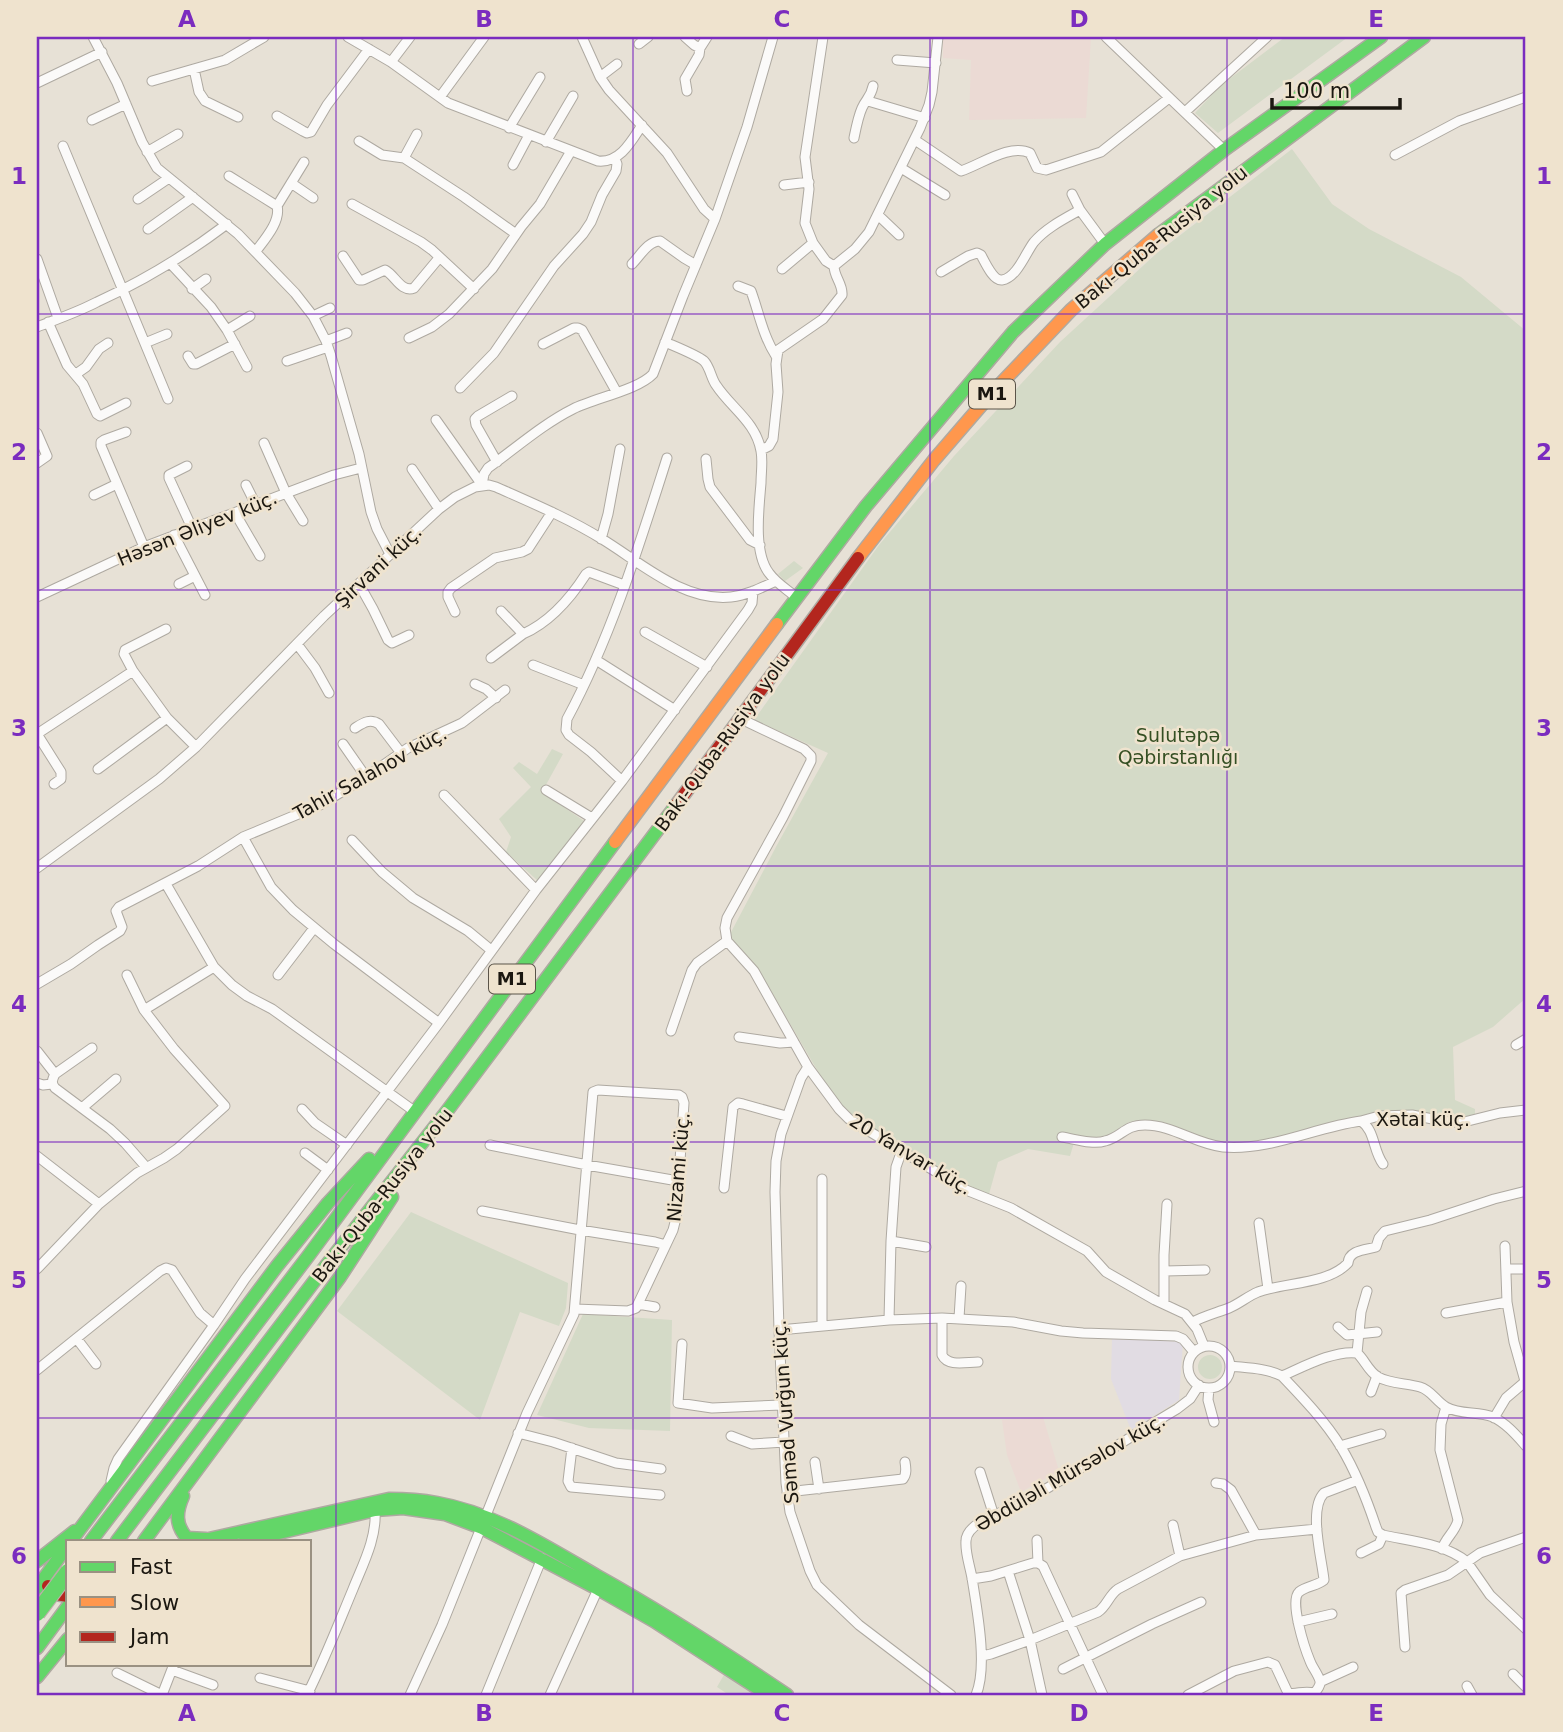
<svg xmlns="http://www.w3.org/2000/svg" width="1563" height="1732" font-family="'DejaVu Sans',sans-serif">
<rect width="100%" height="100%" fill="#e7e1d6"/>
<path fill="#ebdad4" d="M 943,37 L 1091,37 L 1086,118 L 969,120 L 971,60 L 943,58 Z
M 1043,1417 L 1059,1471 L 1021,1492 L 1007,1455 L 1002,1420 Z"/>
<path fill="#e1dce3" d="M 1112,1338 L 1183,1342 L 1179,1400 L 1131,1430 L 1111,1379 Z"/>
<path fill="#d4dac7" d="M 1285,37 L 1348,37 L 1218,133 L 1195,113 L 1220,86 Z
M 1292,149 L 1332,204 L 1369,229 L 1461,277 L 1526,331 L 1526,998 L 1493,1027 L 1453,1047 L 1455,1100 L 1475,1109 L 1475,1117 L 1463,1119 L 1371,1117 L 1276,1138 L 1251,1142 L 1217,1143 L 1157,1122 L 1129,1122 L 1104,1138 L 1076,1136 L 1070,1156 L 1028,1149 L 998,1162 L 989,1194 L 967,1187 L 910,1151 L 849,1115 L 827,1087 L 757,967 L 729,936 L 777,845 L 828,753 L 754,720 L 879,545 L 954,456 L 1060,342 L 1157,253 Z
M 794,561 L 803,568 L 785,581 L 778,574 Z
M 552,749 L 563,754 L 542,792 L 584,821 L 538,881 L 506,852 L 511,837 L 499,819 L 531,787 L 513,768 L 519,762 L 537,774 Z
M 411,1212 L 568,1283 L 566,1308 L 559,1326 L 520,1312 L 480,1420 L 337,1311 Z
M 583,1314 L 672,1320 L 670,1431 L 589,1428 L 537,1415 Z
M1198 1367a12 12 0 1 1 24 0a12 12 0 1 1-24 0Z
M 725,1673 L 757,1695 L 729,1695 L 717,1687 Z"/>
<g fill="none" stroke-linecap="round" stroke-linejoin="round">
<defs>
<path id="street" d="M 93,37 L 117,83 L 142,142 L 157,168 L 238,234 L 295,293 L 313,316 L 326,341 L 331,356 L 359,454 L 371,512 L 377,529 L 390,554
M 348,37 L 391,62 L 448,103 L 598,161 C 620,163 631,142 642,125
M 582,37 L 600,77 L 609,90 L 667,153 L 704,209 L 715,219
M 685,37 L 694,45 L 700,48 L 707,37
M 1106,37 L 1224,150
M 639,44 L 648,37
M 897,60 L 936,63
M 391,62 L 410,37
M 194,69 L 199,92 L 205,101 L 238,117
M 600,77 L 617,64
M 152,81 L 225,60 L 264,37
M 37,83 L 102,52
M 687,91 L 685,79 L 699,55 L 700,48
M 440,97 L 484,37
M 868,101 L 925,118
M 1185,112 L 1267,37
M 277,116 L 303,131 L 307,133 L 311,132 L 327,105 L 369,49
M 92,120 L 126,104
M 509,128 L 540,77
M 854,138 C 856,128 858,117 862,108 C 866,99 871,97 873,86
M 915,140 L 961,171 C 980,165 1010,143 1030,153 L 1037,168 L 1046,170 L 1101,152 L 1169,98
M 359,141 L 382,155 L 404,158 L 464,197 L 516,234
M 546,142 L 573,96
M 63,146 L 168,399
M 147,152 L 178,134
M 1395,155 L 1459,121 L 1526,97
M 404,158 L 417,134
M 513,165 L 529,135
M 901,168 L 945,195
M 229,176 L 277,206 C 281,221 265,239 256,251
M 291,183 L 313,198
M 784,185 L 809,182
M 1072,194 L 1080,210 L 1105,244
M 138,199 L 169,178
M 352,204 L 421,242 L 432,250 L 474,289
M 277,206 L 304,162
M 878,215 L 899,235
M 148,229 L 193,197
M 343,256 L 359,280 L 363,280 L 385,270 C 395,275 401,293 414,288 L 439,258
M 37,259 L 58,318
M 170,263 L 211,307 L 227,330 L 247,367
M 632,264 C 640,256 648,241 660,241 L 684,258 L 696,265
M 834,266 L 855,249 L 869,232 L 920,128 L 929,105 L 932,92 L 938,37
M 782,269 L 813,243
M 941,272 L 968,256 L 977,253 L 981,255 C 985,262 993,281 1002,280 C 1017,278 1026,252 1034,242 C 1046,228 1064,219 1080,210
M 738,286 L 751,291 C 759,313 763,336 776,356
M 192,289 L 206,279
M 313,316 L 330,308
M 48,322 L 67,365 L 83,384 L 97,414 L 100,416 L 126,403
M 37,327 C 57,319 78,312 97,302 C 143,281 186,255 227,224
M 227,330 L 250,316
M 409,338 L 432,327 L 449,314 L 492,269 L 521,227 L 540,204 L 571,151
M 326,341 L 347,333
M 665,342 C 674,346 697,355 704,361 C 710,367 711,378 716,385 C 731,408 756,422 761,451 C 763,461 761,473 761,483 C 759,508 753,552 769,573 C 776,583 788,590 797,598
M 145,343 L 167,334
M 543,344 L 574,328 L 578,328 L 582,330 L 616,391
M 188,356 L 193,364 L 196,364 L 235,344
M 287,361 L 328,347
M 76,374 L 86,367 L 99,349 L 108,343
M 460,388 L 494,353 L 554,266 L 583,234 L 591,222 L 602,195 L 616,171 L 617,164 L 615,159
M 436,420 L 482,485
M 126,432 L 104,440 L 101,442 L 101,446 L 144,547
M 37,433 L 47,456 L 37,463
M 264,443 L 286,493 L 303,521
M 761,450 L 769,446 L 773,439 L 778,392 L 776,364 L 778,350 L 823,319 L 842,295 C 843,284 834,277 834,266 L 826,261 L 813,243 L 805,223 L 809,189 L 805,157 L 823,37
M 706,459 L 708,479 L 710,487 L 750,540 L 760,545
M 497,462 L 476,425 L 475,419 L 478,416 L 512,396
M 187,466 L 169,475 L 169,478 L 192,528
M 412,469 L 439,509
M 246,485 L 256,505
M 482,485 L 484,474 L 488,468 C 516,448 543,424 573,409 C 595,398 638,390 653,374 L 683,296 L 715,219 L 747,127 L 773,37
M 94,495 L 117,484
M 235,513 L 260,556
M 174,535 L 205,595
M 601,539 L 608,514 L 620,449
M 179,584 L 195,576
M 359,584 L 373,609 L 388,640 L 392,643 L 409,635
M 37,597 L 144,547 L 334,475 L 361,468
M 501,611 L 523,634 C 550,622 570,599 586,574 L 589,572 L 624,585
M 455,612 L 448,597 L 448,592 L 451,588 L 495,558 L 522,552 L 528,549 L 552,512
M 645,632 L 707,667
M 297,644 L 315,668 L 329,693
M 491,658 L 523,634
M 596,660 L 675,710
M 533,665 L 584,685
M 133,671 L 124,654 L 125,650 L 166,629
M 475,684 L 486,689 L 496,698
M 739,718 L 804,749 L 811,756 L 811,761 L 783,817 L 727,918 L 725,928 L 727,941 L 754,971 L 808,1067 L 839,1109 L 849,1119 L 966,1190 L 1011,1208 L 1087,1251 L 1106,1272 L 1155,1300 L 1185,1314 L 1197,1329 L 1204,1346
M 355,728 C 363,723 370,718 379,724 L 401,753
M 343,744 L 366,777
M 98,769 L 167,718
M 622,781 L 591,752 L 569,735 L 566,730 L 567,719 C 611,637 639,546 667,458
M 54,784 L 61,779 L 61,772 L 37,734 L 133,671 L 167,718 L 196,747
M 546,790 L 592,818
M 444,795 L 536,890
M 243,837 L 271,887 L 293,910 L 334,944 L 439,1023
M 352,840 L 382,872 L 413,898 L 468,931 L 491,950
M 37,868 L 159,779 L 196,747 L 324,616 L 439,509 L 455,497 L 475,487 L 489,485 L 496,487 C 532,503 568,518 602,539 C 640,562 683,602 731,597 C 747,595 761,588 776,581
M 166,884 L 214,967 L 232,985 L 247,996 L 272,1009 L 414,1111
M 278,975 L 314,928
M 37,984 L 71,964 L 98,945 L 120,931 L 122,927 L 116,911 L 119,907 L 198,866 L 243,837 L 320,805 L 366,777 L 408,748 L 462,723 L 505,690
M 144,1010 L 214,967
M 671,1031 L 692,970 L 697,963 L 727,941
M 739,1037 L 780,1043 L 794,1042
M 1516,1045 L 1526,1039
M 92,1048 L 55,1074 C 52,1080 51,1083 55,1088 L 110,1129 L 125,1143 L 146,1167
M 37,1051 L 55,1074
M 808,1067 L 801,1078 L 781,1134 L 776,1161 L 775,1192 L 779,1330 L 786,1483 L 790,1512 L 810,1571 L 817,1585 L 859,1625 L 951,1695
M 37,1083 L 43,1085 L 52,1084
M 82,1108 L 116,1079
M 302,1109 L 315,1123 L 347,1145
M 1361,1121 L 1379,1116 L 1412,1115 L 1448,1122 L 1464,1122 L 1500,1113 L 1526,1110
M 1062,1137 C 1075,1139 1093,1145 1105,1141 C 1122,1137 1124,1125 1145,1125 C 1172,1125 1196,1144 1223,1147 C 1271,1151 1315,1127 1361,1121 C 1375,1130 1373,1151 1383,1164
M 490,1145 L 587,1165 L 678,1181
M 305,1153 L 328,1170
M 37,1156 L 99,1204
M 724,1188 L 733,1107 L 738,1103 L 743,1104 L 786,1116
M 482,1211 L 580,1230 L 655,1242 L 666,1245
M 1259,1223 L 1268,1289
M 891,1241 L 926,1247
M 1505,1246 L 1507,1302 L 1514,1342 L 1525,1381
M 37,1269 L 99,1204 L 137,1173 L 164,1158 L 177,1149 L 225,1106 L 174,1049 L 144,1010 L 127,975
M 1506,1269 L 1526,1269
M 1165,1271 L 1205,1270
M 1367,1291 L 1361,1312 L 1357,1353 C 1365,1360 1368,1371 1378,1377 C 1391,1384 1406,1383 1420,1387 C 1431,1390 1436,1401 1446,1407 C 1460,1415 1478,1411 1493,1417 C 1506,1423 1517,1436 1526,1446
M 638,1304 L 655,1307
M 1164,1304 L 1164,1255 L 1167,1204
M 1446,1313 L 1507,1302
M 942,1318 L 942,1355 C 948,1367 966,1362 978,1362
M 959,1318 L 961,1286
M 889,1320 L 891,1241 L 896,1167 L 902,1150
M 1193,1322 C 1204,1316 1216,1313 1229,1308 C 1239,1304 1248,1296 1258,1292 C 1285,1282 1327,1285 1348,1263 C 1349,1250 1365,1250 1376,1247 L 1379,1238 L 1385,1231 L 1430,1220 L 1494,1199 L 1526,1191
M 822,1326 L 822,1179
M 1338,1327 L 1347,1335 L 1377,1332
M 779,1330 L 889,1320 L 942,1318 L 1013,1322 L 1061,1331 L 1083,1333 L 1176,1336 L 1183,1339 L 1194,1352
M 77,1339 L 96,1364
M 682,1344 L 678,1403 L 712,1408 L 782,1405
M1188 1367a21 21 0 1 1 42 0a21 21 0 1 1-42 0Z
M 1230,1366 C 1247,1368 1266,1368 1282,1376 C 1303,1398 1325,1421 1341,1447 C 1356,1472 1367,1500 1376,1527 L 1378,1532 L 1383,1535 C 1410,1541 1446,1544 1467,1562 L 1480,1553 L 1526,1537
M 37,1370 L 160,1271 L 166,1268 L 172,1270 L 200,1313 L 214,1325
M 1282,1376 C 1303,1367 1334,1350 1357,1353
M 1209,1388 L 1208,1400 L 1214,1422
M 1371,1392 L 1377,1376
M 1494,1418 L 1506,1398 L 1526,1381
M 518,1433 L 553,1442 L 616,1463 L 661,1469
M 731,1436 L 752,1444 L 784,1442
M 1340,1446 L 1381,1434
M 572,1448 L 568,1481 L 571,1487 L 660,1495
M 815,1462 L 819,1489
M 980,1472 L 994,1516
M 111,1481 L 114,1468 L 118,1459 L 214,1325 L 245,1279 L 439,1023 L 536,890 L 622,781 L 748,610 L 752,603 L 753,591
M 1216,1483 L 1223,1484 L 1231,1490 L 1256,1535
M 787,1492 L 903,1479 C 907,1474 906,1468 905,1462
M 1173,1525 L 1180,1556
M 1037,1540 L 1038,1563
M 1442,1549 C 1446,1537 1456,1531 1458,1520 L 1440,1450 L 1441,1424 L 1446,1407
M 1361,1553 L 1379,1544 L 1383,1535
M 1008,1571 L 1030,1640 L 1042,1695
M 972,1579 L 991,1576 L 1033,1563 L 1038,1563 L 1043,1566 L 1103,1695
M 1298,1622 L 1332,1614
M 1405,1647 L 1401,1593 L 1405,1590 L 1448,1575 L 1467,1562 L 1490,1595 L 1526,1629
M 982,1656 L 991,1654 L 1030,1640 L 1098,1612 C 1107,1606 1109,1595 1118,1589 L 1180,1556 L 1256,1535 L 1317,1529
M 1063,1669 L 1152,1624 L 1201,1602
M 172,1670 L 213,1685
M 117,1673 L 162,1695
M 1513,1674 L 1526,1687
M 260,1678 L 310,1691
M 1320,1682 L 1353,1667
M 1467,1686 L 1472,1695
M 162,1695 L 174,1664
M 307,1695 C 324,1661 338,1625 353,1589 C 363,1564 377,1538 375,1510
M 410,1695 L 442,1625 L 527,1413 L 574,1314 L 593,1092 L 598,1090 L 679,1095 L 682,1097 L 684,1103 L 676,1218 L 673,1230 L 638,1304 L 636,1308 L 628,1311 L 575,1309
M 486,1695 L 542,1558
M 550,1695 L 598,1589
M 976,1695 C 988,1666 977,1610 972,1578 C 970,1566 965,1553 966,1541 C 966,1523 1001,1513 1016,1506 C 1071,1476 1123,1441 1177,1409 L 1190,1399 L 1199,1385
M 1188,1695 L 1234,1671 L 1268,1662 L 1275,1665 L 1288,1693 C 1297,1695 1303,1690 1314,1693
M 1313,1695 C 1316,1691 1321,1686 1320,1681 C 1318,1674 1312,1667 1310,1661 C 1305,1649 1289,1601 1299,1592 C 1306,1586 1317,1586 1324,1580 C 1322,1559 1308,1509 1324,1493 L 1358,1480"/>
<path id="fast" d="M 1158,235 L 1424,37
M 777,624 L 866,506 L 1013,332 L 1105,244 L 1224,150 L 1381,37
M 183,1496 C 176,1512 175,1525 187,1538 L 206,1539
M 71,1541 L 277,1266 L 328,1203 L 369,1159
M 91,1541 L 309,1255 L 615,842
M 117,1541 L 325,1267 L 447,1111 L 677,804
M 144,1541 L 340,1277 L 392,1197
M 200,1541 L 389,1499 C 405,1499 421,1500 437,1503 C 494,1513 547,1547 597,1576 C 662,1612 725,1653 787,1695
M 245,1541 L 375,1510 L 403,1508 L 445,1514 L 482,1528 L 598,1589 L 654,1621 L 768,1695
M 37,1561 L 75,1531
M 37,1588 L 68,1545
M 37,1648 L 68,1606
M 37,1677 L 68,1639"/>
<path id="slow" d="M 858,558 L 934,460 L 991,394 L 1071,310 L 1158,235
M 615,842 L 777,624"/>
<path id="jam" d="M 677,804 L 858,558
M 48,1586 L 56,1594 L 68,1596"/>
</defs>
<use href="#street" stroke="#aea9a1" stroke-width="11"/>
<use href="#fast" stroke="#aea9a1" stroke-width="15"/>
<use href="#slow" stroke="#aea9a1" stroke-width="15"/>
<use href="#jam" stroke="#aea9a1" stroke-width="15"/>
<use href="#street" stroke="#fbfaf9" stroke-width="9"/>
<use href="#fast" stroke="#63d668" stroke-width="12"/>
<use href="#slow" stroke="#ff974d" stroke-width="12"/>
<use href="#jam" stroke="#b3261e" stroke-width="12"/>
<defs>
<path id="fast-bridge" d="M 37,1613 L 68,1572"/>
</defs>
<use href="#fast-bridge" stroke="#bdafa9" stroke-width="18" stroke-linecap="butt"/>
<use href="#fast-bridge" stroke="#63d668" stroke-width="16"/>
</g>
<path fill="none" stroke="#7b2cbf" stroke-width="2" stroke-opacity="0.55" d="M 336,37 L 336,1695M 633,37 L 633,1695M 930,37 L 930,1695M 1227,37 L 1227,1695M 37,314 L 1526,314M 37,590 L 1526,590M 37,866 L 1526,866M 37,1142 L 1526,1142M 37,1418 L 1526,1418"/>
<g text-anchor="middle" stroke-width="5" stroke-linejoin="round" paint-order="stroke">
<g fill="#efe3ce" stroke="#5b5449" stroke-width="2">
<rect x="969" y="379.5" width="46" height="29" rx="5"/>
<rect x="489" y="964.5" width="46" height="29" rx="5"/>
</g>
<g font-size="18" font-weight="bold" fill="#1b1710">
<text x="992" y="400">M1</text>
<text x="512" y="985">M1</text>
</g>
<g font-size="19" fill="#1b1710" stroke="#efe3ce">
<text transform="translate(1161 237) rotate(-39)" y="7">Bakı-Quba-Rusiya yolu</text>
<text transform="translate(197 528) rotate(-22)" y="7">Həsən Əliyev küç.</text>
<text transform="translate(378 566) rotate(-43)" y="7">Şirvani küç.</text>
<text transform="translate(722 742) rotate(-54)" y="7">Bakı-Quba-Rusiya yolu</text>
<text transform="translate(370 773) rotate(-29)" y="7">Tahir Salahov küç.</text>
<text x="1423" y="1126">Xətai küç.</text>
<text transform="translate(911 1154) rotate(31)" y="7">20 Yanvar küç.</text>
<text transform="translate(678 1167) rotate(-85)" y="7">Nizami küç.</text>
<text transform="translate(382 1195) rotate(-52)" y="7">Bakı-Quba-Rusiya yolu</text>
<text transform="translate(785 1412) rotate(-94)" y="7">Səməd Vurğun küç.</text>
<text transform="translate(1070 1472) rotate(-30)" y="7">Əbdüləli Mürsəlov küç.</text>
</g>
<g font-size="19" fill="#354f23" stroke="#efe3ce">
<text x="1178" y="742">Sulutəpə<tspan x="1178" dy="22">Qəbirstanlığı</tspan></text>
</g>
</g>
<rect width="1563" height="1732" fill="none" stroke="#efe3ce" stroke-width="77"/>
<rect x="66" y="1540" width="245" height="126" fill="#efe3ce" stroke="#9a9182" stroke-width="2"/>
<rect x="80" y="1562" width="35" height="10" fill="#63d668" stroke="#9a9182" stroke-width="2"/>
<text x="130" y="1574" font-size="21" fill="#1b1710">Fast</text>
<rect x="80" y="1597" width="35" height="10" fill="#ff974d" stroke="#9a9182" stroke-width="2"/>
<text x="130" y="1610" font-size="21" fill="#1b1710">Slow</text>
<rect x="80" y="1632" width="35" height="10" fill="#b3261e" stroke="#9a9182" stroke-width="2"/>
<text x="130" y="1644" font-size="21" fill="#1b1710">Jam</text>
<path d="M1272 98v10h128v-10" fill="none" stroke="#1b1710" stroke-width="3.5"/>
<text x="1283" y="98" font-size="21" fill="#1b1710" stroke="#efe3ce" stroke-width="5" paint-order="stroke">100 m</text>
<rect x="38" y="38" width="1486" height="1656" fill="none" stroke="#7b2cbf" stroke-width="2.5"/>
<g font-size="23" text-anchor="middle" font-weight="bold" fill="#7b2cbf">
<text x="187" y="27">A</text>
<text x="484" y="27">B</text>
<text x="782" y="27">C</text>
<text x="1079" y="27">D</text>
<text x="1376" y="27">E</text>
<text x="19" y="184">1</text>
<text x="1544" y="184">1</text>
<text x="19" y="460">2</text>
<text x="1544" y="460">2</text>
<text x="19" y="736">3</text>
<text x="1544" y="736">3</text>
<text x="19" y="1012">4</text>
<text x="1544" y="1012">4</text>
<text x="19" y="1288">5</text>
<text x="1544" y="1288">5</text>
<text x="19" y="1564">6</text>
<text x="1544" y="1564">6</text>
<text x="187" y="1721">A</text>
<text x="484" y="1721">B</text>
<text x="782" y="1721">C</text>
<text x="1079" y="1721">D</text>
<text x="1376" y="1721">E</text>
</g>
</svg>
